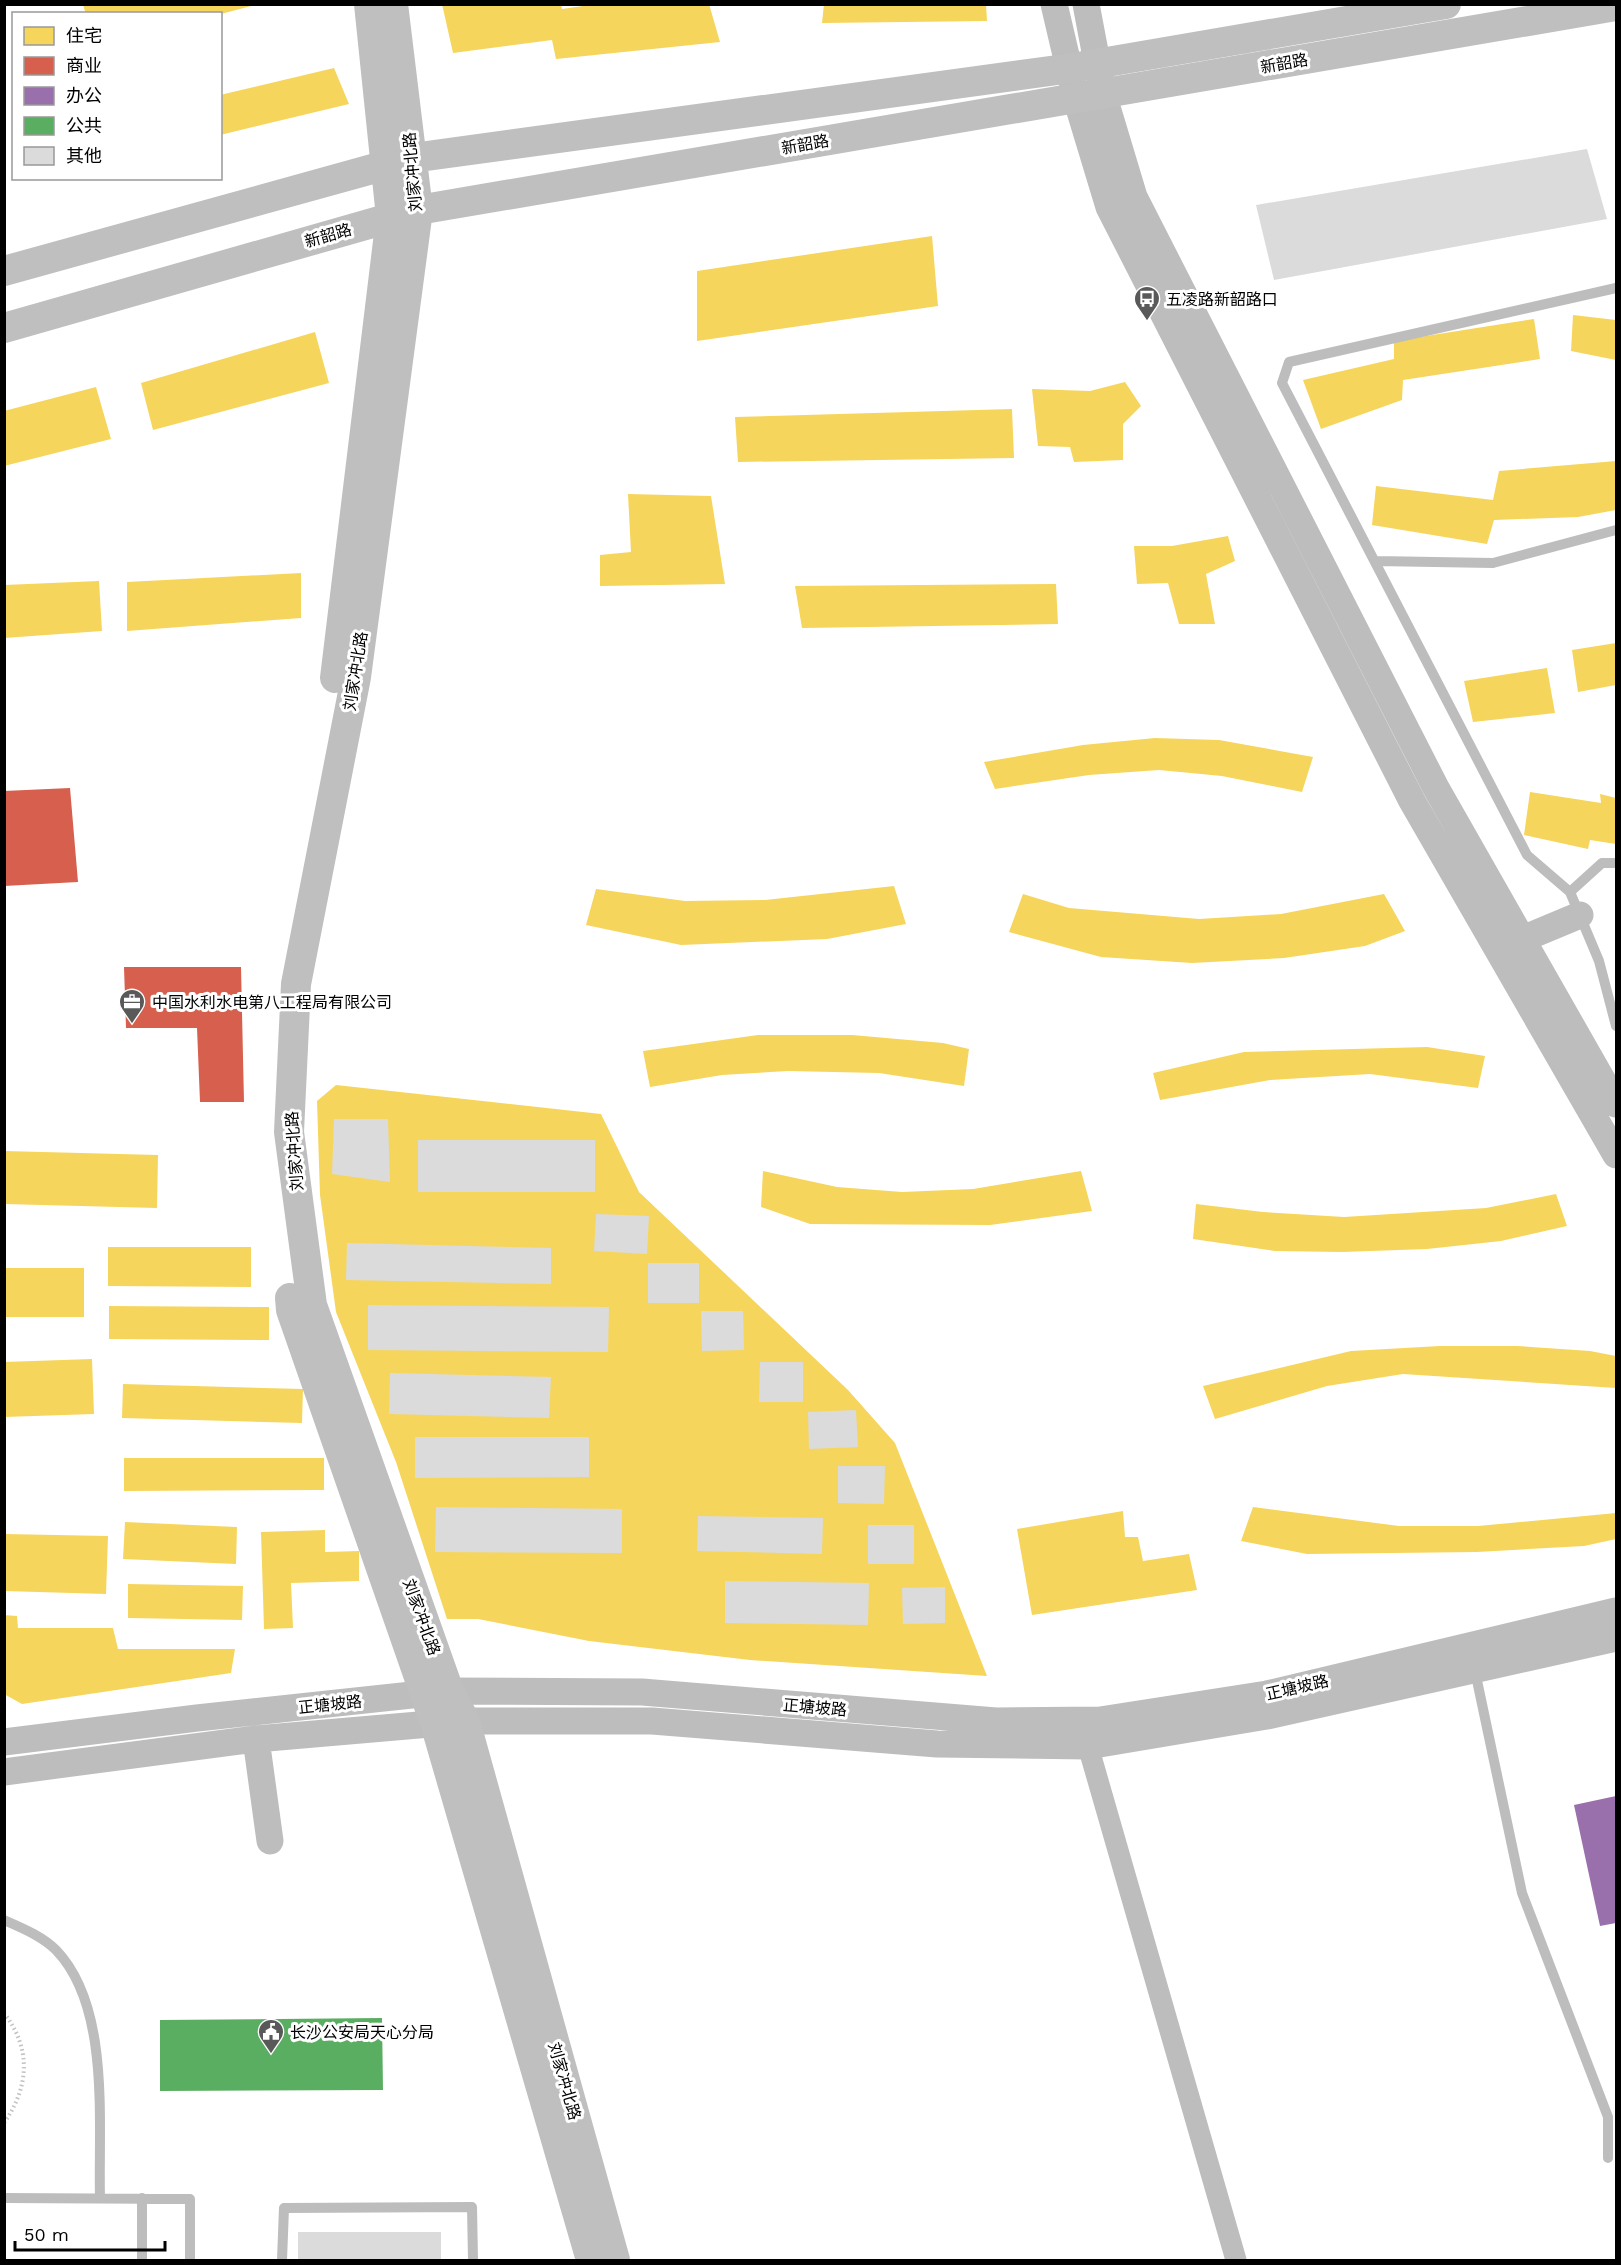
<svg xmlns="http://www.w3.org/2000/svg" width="1621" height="2265" font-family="'Work Sans','Noto Sans SC',sans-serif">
<rect width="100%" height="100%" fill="#fff"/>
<path fill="#f6d55c" d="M 442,4 L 561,4 L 562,9 L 597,4 L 709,4 L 720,42 L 556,59 L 552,40 L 453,53 Z
M 824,4 L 986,4 L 987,21 L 822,23 Z
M 83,5 L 255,5 L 221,14 L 86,14 Z
M 334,68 L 349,104 L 220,135 L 220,95 Z
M 932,236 L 938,306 L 697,341 L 697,271 Z
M 1573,315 L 1616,320 L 1616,360 L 1571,351 Z
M 1534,319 L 1540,359 L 1403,380 L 1402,400 L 1321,429 L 1303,380 L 1394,359 L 1394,341 Z
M 315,332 L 329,383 L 153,430 L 141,383 Z
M 1125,382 L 1141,406 L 1123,424 L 1123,460 L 1074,462 L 1070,447 L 1038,446 L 1032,389 L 1090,391 Z
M 96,387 L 111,439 L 4,466 L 4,411 Z
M 1012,409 L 1014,458 L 738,462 L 735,417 Z
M 1616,461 L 1616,510 L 1578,517 L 1494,520 L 1487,544 L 1372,525 L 1376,486 L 1493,500 L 1499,471 Z
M 628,494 L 711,496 L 725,584 L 600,586 L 600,555 L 631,552 Z
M 1228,536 L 1235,561 L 1206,574 L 1215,624 L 1179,624 L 1168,583 L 1137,584 L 1134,546 L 1172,546 Z
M 301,573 L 301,618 L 127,631 L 127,582 Z
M 99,581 L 102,631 L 4,638 L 4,585 Z
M 1056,584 L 1058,624 L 802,628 L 795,586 Z
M 1616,643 L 1616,685 L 1578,692 L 1572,650 Z
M 1547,668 L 1555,713 L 1473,722 L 1464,681 Z
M 1155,738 L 1219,740 L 1313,757 L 1302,792 L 1222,776 L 1159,770 L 1089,775 L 995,789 L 984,762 L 1083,745 Z
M 1530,792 L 1601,803 L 1600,794 L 1616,798 L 1616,844 L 1590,840 L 1588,849 L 1524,835 Z
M 894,886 L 906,924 L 827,939 L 681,945 L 586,925 L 596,889 L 685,901 L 765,900 Z
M 1023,894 L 1069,908 L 1199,919 L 1281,914 L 1384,894 L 1405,931 L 1365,946 L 1284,958 L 1192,963 L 1101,957 L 1009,932 Z
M 758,1035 L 852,1035 L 943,1043 L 969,1049 L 964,1086 L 879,1073 L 788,1071 L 722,1075 L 650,1087 L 643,1051 Z
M 1427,1047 L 1485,1056 L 1478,1088 L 1370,1074 L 1270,1080 L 1160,1100 L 1153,1073 L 1244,1052 Z
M 336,1085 L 601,1114 L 639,1192 L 848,1390 L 895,1443 L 987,1676 L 750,1660 L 589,1641 L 478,1619 L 447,1619 L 396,1462 L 336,1312 L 320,1195 L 317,1101 Z
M 4,1151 L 158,1155 L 157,1208 L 4,1204 Z
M 763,1171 L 837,1187 L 902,1192 L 973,1189 L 1081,1171 L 1092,1211 L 990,1225 L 810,1224 L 761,1207 Z
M 1556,1194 L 1567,1226 L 1501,1241 L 1427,1249 L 1342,1252 L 1275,1251 L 1193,1239 L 1196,1204 L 1263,1212 L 1344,1217 L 1486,1208 Z
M 108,1247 L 251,1247 L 251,1287 L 108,1286 Z
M 4,1268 L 84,1268 L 84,1317 L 4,1317 Z
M 109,1306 L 269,1307 L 269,1340 L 109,1339 Z
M 1440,1346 L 1517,1346 L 1590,1351 L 1616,1356 L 1616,1388 L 1403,1374 L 1327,1386 L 1215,1419 L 1203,1386 L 1351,1351 Z
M 92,1359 L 94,1414 L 4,1417 L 4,1362 Z
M 123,1384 L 303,1389 L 302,1423 L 122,1418 Z
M 124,1458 L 324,1458 L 324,1490 L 124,1491 Z
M 1253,1507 L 1399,1526 L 1478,1526 L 1616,1513 L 1616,1539 L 1584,1546 L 1477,1552 L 1307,1554 L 1241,1541 Z
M 1123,1511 L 1125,1537 L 1138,1537 L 1143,1561 L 1189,1554 L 1197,1590 L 1032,1615 L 1017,1529 Z
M 125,1522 L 237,1527 L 236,1564 L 123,1559 Z
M 325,1530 L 325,1552 L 359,1551 L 359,1581 L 291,1583 L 293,1628 L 264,1629 L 261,1532 Z
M 4,1534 L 108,1536 L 106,1594 L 4,1591 Z
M 128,1584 L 243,1586 L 242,1620 L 128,1618 Z
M 4,1615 L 17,1616 L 18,1628 L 113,1628 L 118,1649 L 235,1649 L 231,1673 L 22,1704 L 4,1694 Z"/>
<path fill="#d6604d" d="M 70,788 L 78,882 L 4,886 L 4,791 Z
M 124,967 L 241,967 L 244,1102 L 200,1102 L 197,1028 L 126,1028 Z"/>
<path fill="#9970ab" d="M 1616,1796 L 1616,1923 L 1600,1926 L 1574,1805 Z"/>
<path fill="#5aae61" d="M 382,2018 L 383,2090 L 160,2091 L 160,2020 Z"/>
<path fill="#dbdbdb" d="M 1587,149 L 1607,219 L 1274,280 L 1256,205 Z
M 334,1119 L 388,1119 L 390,1182 L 332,1174 Z
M 418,1140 L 595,1140 L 595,1192 L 418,1192 Z
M 596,1214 L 649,1216 L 647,1254 L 594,1251 Z
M 347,1243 L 551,1248 L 551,1284 L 346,1280 Z
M 648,1263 L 699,1263 L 699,1303 L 648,1303 Z
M 368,1305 L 609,1307 L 608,1352 L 368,1350 Z
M 701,1311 L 743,1311 L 744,1350 L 702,1351 Z
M 760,1362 L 803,1362 L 803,1402 L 759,1402 Z
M 390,1373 L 551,1377 L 549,1418 L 389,1414 Z
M 856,1410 L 858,1447 L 809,1449 L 808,1412 Z
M 415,1437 L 589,1437 L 589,1477 L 415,1478 Z
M 838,1466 L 885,1466 L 884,1504 L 838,1503 Z
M 436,1507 L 622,1509 L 622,1553 L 435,1552 Z
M 698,1516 L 823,1518 L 822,1554 L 697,1551 Z
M 868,1525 L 914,1525 L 914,1564 L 868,1564 Z
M 725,1581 L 869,1583 L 868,1625 L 725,1623 Z
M 945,1587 L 945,1623 L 903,1624 L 902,1588 Z
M 298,2232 L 441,2232 L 441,2260 L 298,2260 Z"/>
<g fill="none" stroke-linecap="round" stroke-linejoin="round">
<path stroke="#c2c2c2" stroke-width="4" stroke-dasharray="1.5 3" stroke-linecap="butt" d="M 4,2013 C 32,2049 29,2087 4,2123"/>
<path stroke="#bdbdbd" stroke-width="10" d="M 1616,288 L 1289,362 L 1282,383 L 1527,855 L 1570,892 L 1599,961 L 1616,1026
M 1376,561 L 1493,563 L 1616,530
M 1570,892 L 1602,863 L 1616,863
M 1475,1671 L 1522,1893 L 1608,2117 L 1608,2158
M 4,1920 C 22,1928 42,1936 56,1950 C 111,2007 98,2124 100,2198
M 4,2198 L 190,2199 L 190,2260
M 142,2198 L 142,2260
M 282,2260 L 284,2208 L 472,2207 L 473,2260"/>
<path stroke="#bdbdbd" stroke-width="21" d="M 1088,1746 L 1236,2260"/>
<path stroke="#bdbdbd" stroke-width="27" d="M 1054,4 L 1076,98 L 1109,207 L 1412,801 L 1616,1155
M 1086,4 L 1103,94 L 1134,197 L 1436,788 L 1616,1104
M 1506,946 L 1580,915
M 256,1739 L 270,1841
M 4,1742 L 197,1718 L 449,1691 L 642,1692 L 996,1721 L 1100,1720 L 1267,1694 L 1616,1611
M 4,1772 L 256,1739 L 465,1721 L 652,1721 L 937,1744 L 1088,1746 L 1267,1716 L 1616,1638"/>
<path stroke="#bfbfbf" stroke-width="30" d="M 393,4 L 418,210 L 356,677 L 296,984 L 289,1132 L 312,1305 L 449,1691 L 465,1721 L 615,2260
M 4,271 L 412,158 L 1072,68 L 1446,4
M 4,328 L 418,210 L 1616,6
M 335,678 L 391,217 L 369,4
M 290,1298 L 291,1310 L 435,1723 L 591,2260"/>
</g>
<defs>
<symbol id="bus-pin" viewBox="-11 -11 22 30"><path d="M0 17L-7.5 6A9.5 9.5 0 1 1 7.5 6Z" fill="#595959" stroke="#fff"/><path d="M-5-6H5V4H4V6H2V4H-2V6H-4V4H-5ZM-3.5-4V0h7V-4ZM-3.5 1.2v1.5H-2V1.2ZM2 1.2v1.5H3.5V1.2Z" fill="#fff"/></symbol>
<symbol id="office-pin" viewBox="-11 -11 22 30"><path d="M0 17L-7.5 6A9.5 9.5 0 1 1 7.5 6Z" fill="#595959" stroke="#fff"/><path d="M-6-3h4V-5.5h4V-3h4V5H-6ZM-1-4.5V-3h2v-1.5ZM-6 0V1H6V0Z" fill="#fff"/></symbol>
<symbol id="civic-pin" viewBox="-11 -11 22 30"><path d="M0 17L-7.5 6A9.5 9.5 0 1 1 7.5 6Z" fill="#595959" stroke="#fff"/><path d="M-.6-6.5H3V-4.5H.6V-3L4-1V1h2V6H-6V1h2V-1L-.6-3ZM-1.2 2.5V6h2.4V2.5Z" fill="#fff"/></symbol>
</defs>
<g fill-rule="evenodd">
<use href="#bus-pin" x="1132" y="284" width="30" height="40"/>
<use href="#office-pin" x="117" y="987" width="30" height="40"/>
<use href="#civic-pin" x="256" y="2017" width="30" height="40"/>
</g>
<g text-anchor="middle" stroke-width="6" stroke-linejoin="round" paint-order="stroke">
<g font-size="16" fill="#000" stroke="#fff">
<text transform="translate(1284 63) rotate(-10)" y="6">新韶路</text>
<text transform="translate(805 144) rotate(-10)" y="6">新韶路</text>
<text transform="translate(412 172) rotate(-95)" y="6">刘家冲北路</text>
<text transform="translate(328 235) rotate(-16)" y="6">新韶路</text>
<text transform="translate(355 671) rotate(-81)" y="6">刘家冲北路</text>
<text transform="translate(294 1151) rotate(-94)" y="6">刘家冲北路</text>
<text transform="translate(422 1617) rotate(70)" y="6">刘家冲北路</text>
<text transform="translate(1297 1687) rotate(-13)" y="6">正塘坡路</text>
<text transform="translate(330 1704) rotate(-6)" y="6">正塘坡路</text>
<text transform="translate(815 1707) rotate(5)" y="6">正塘坡路</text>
<text transform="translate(565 2081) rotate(74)" y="6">刘家冲北路</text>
</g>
<g font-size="16" fill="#000" stroke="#fff" text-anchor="start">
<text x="1166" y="305">五凌路新韶路口</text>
<text x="152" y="1008">中国水利水电第八工程局有限公司</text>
<text x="290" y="2038">长沙公安局天心分局</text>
</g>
</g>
<rect width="1621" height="2265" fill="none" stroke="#000000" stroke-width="12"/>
<rect x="12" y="12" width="210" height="168" fill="#ffffff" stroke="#999999" stroke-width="1.5"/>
<rect x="24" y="27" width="30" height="18" fill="#f6d55c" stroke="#999999" stroke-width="1.5"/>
<text x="66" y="42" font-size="18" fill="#000000">住宅</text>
<rect x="24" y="57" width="30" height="18" fill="#d6604d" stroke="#999999" stroke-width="1.5"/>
<text x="66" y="72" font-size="18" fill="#000000">商业</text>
<rect x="24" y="87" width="30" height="18" fill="#9970ab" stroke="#999999" stroke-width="1.5"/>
<text x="66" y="102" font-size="18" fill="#000000">办公</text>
<rect x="24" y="117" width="30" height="18" fill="#5aae61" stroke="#999999" stroke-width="1.5"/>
<text x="66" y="132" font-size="18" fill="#000000">公共</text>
<rect x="24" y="147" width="30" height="18" fill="#dbdbdb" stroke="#999999" stroke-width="1.5"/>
<text x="66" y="162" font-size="18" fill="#000000">其他</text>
<path d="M15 2241v9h150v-9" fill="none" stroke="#000000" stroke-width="3"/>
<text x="24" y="2241" font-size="18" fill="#000000" stroke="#ffffff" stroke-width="4.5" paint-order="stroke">50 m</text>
</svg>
